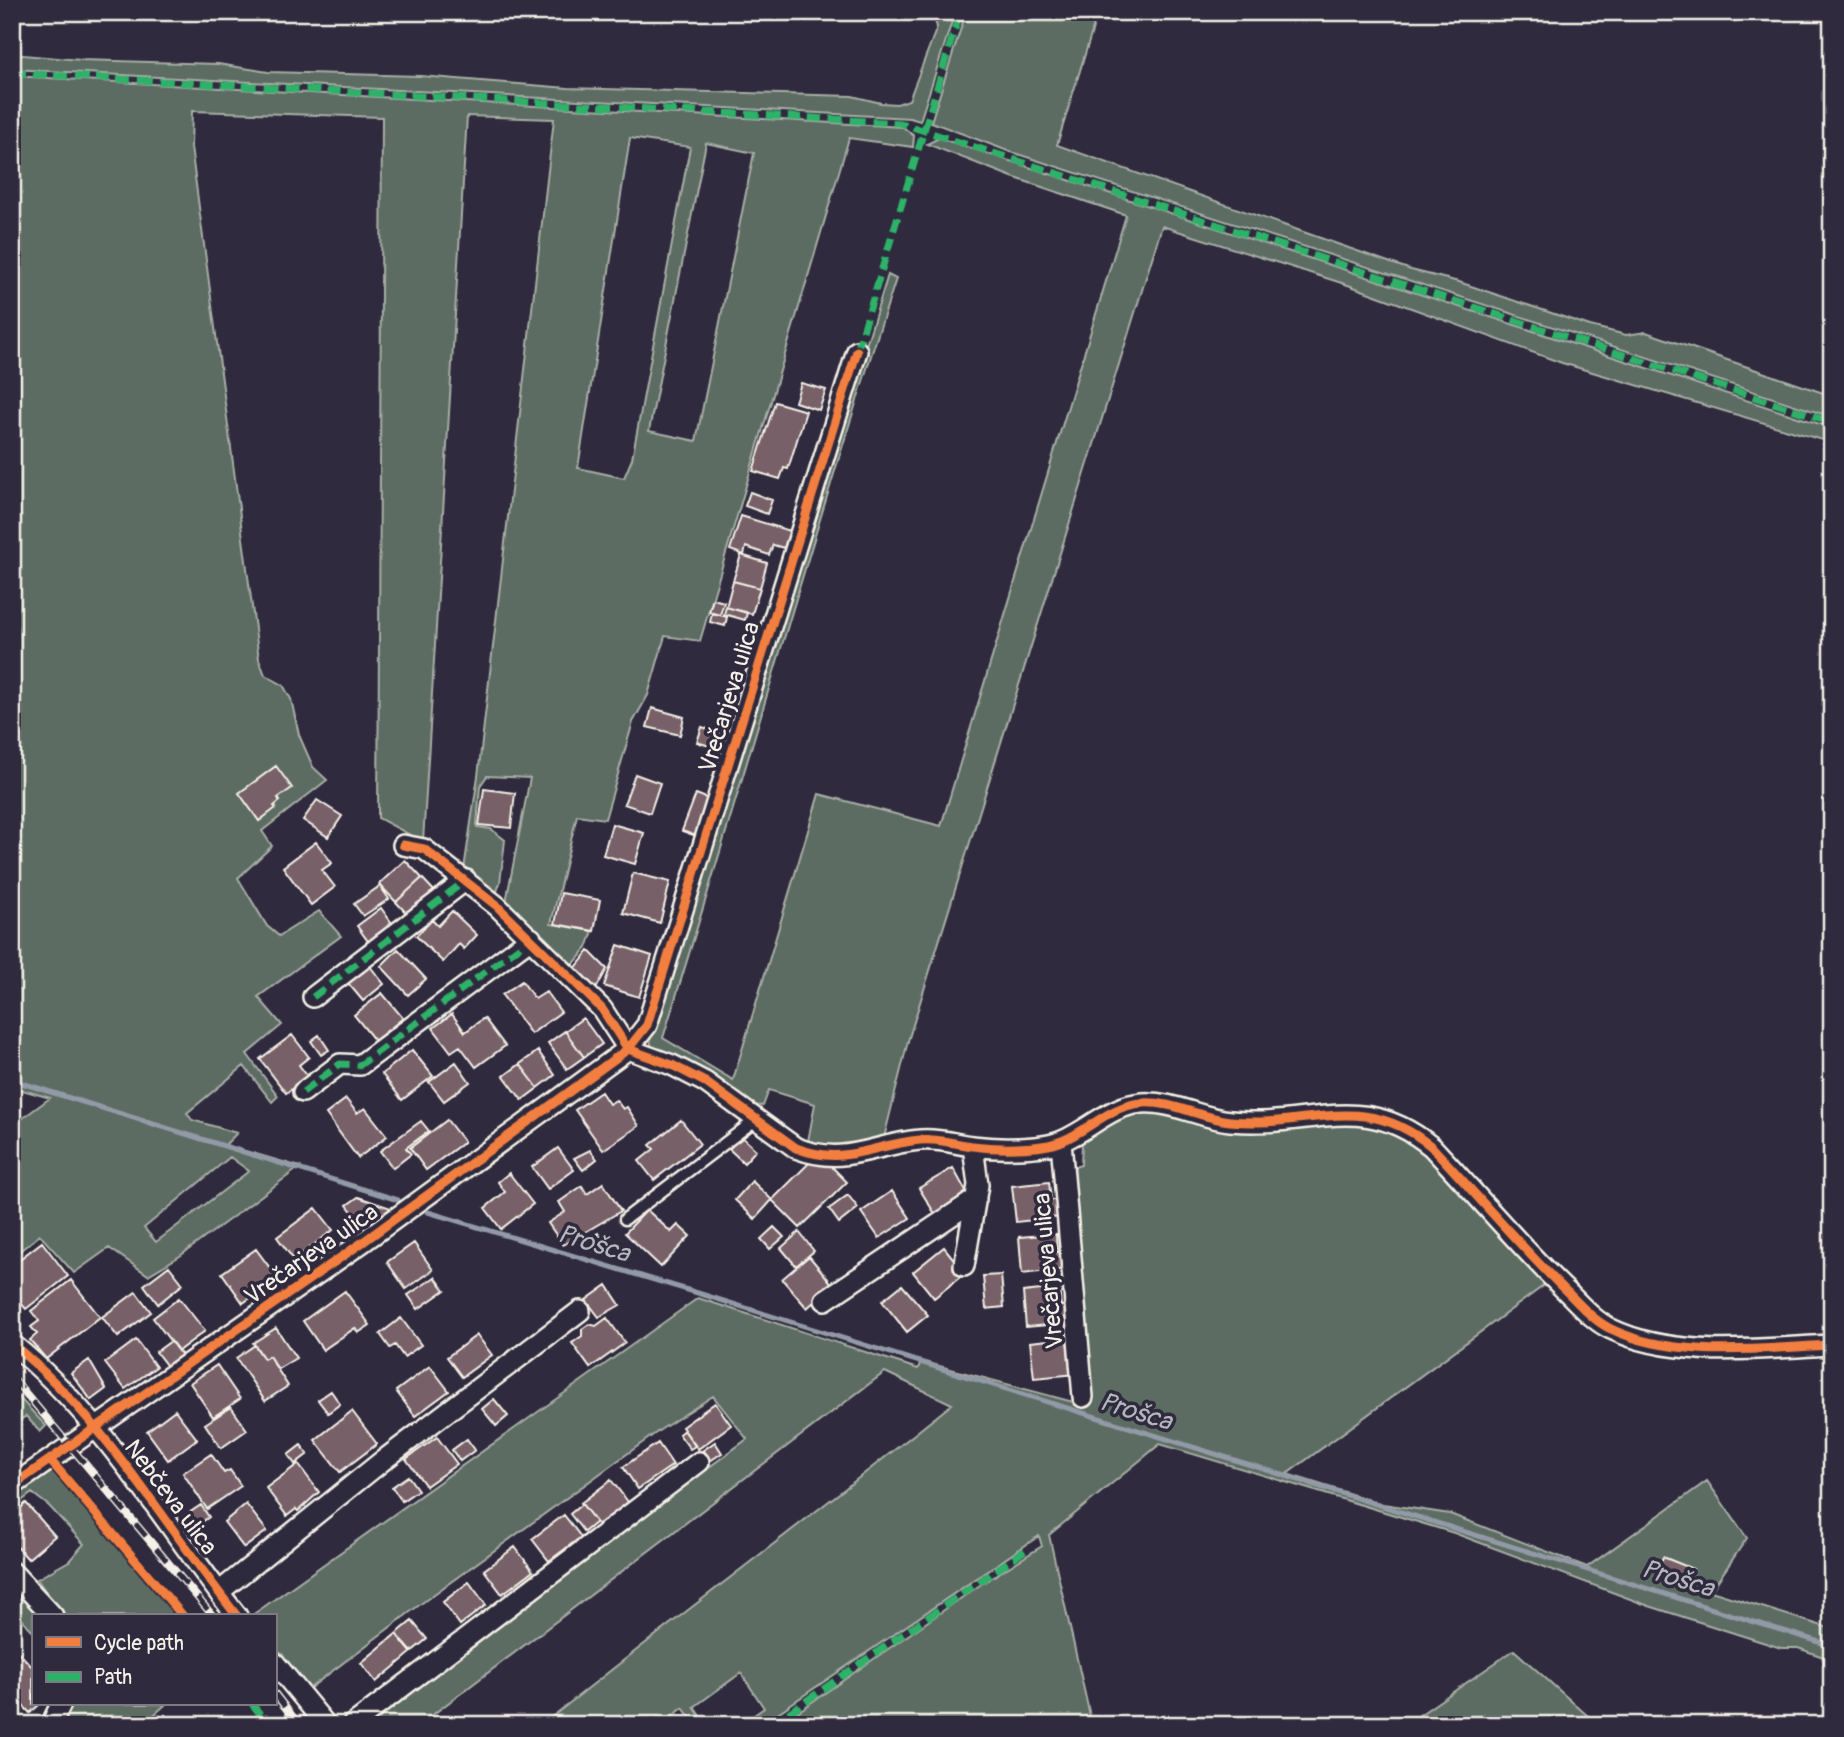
<svg xmlns="http://www.w3.org/2000/svg" width="1844" height="1737" font-family="Pangolin,sans-serif">
<rect width="100%" height="100%" fill="#2f2a3d"/>
<filter id="ink" filterUnits="userSpaceOnUse"><feTurbulence type="fractalNoise" baseFrequency=".0143" numOctaves="2"/><feDisplacementMap in="SourceGraphic" scale="14" xChannelSelector="R" yChannelSelector="G"/><feConvolveMatrix kernelMatrix="1 2 1 2 8 2 1 2 1" color-interpolation-filters="sRGB"/></filter>
<g filter="url(#ink)">
<path fill="#5b6c64" stroke="#a8aea6" stroke-width="2" fill-rule="evenodd" d="M 932,12 L 955,12 L 920,121 L 910,118 L 12,69 L 12,54 L 81,60 L 218,64 L 268,72 L 420,76 L 568,88 L 852,96 L 881,103 L 897,104 L 909,100 L 937,27 Z
M 966,12 L 1098,12 L 1057,145 L 1411,270 L 1459,282 L 1590,326 L 1626,335 L 1646,332 L 1832,396 L 1832,417 L 1008,151 L 931,122 Z
M 12,76 L 903,127 L 914,136 L 913,147 L 849,138 L 700,641 L 665,636 L 648,695 L 633,722 L 605,819 L 577,815 L 551,924 L 593,931 L 587,948 L 571,967 L 506,902 L 530,778 L 487,776 L 480,786 L 477,827 L 491,829 L 505,840 L 500,883 L 496,894 L 464,869 L 478,776 L 554,119 L 467,116 L 423,842 L 378,818 L 382,117 L 192,111 L 191,147 L 259,659 L 265,675 L 283,685 L 291,699 L 299,735 L 313,767 L 327,780 L 262,831 L 272,846 L 238,878 L 267,926 L 279,936 L 319,911 L 341,936 L 258,997 L 282,1025 L 247,1054 L 278,1096 L 272,1102 L 244,1066 L 187,1113 L 192,1120 L 237,1133 L 225,1145 L 300,1167 L 180,1256 L 148,1275 L 109,1248 L 74,1273 L 40,1235 L 12,1257 L 12,1126 L 50,1098 L 12,1087 ZM 630,138 L 690,147 L 632,459 L 624,478 L 578,468 ZM 706,143 L 754,153 L 696,441 L 649,431 ZM 230,1157 L 249,1171 L 156,1242 L 144,1228 Z
M 939,138 L 1832,428 L 1832,443 L 1562,363 L 1348,285 L 1162,226 L 908,1041 L 883,1142 L 854,1149 L 809,1147 L 808,1141 L 815,1104 L 769,1090 L 763,1106 L 750,1105 L 656,1049 L 651,1045 L 650,1036 L 888,275 L 896,279 C 813,531 742,786 663,1038 L 733,1080 L 819,794 L 941,826 L 1126,215 L 1012,177 L 927,144 Z
M 1165,1108 L 1355,1118 L 1407,1133 L 1550,1281 L 1287,1474 L 1383,1504 L 1450,1514 L 1587,1567 L 1707,1481 L 1747,1538 L 1711,1591 L 1832,1629 L 1832,1660 L 1798,1648 L 1781,1648 L 1649,1606 L 1454,1533 L 1160,1444 L 1049,1535 L 1092,1725 L 779,1725 L 980,1585 L 1042,1546 L 1039,1536 L 760,1725 L 740,1725 L 764,1708 L 741,1673 L 694,1707 L 706,1725 L 696,1725 L 683,1708 L 661,1725 L 542,1725 C 677,1616 817,1513 952,1404 L 885,1372 L 419,1725 L 361,1725 L 747,1439 L 713,1396 L 660,1430 L 426,1600 L 306,1691 L 275,1653 L 275,1616 L 251,1616 L 698,1298 L 918,1369 L 921,1361 L 1088,1406 L 1087,1349 L 1068,1169 L 1081,1165 L 1082,1144 L 1072,1142 L 1107,1118 Z
M 12,1390 L 46,1426 L 40,1432 L 26,1416 L 12,1426 Z
M 52,1471 L 176,1616 L 63,1616 L 37,1579 L 69,1561 L 84,1544 L 49,1506 L 32,1493 L 15,1506 L 12,1503 L 12,1498 Z
M 12,1582 L 48,1616 L 33,1616 L 33,1631 L 18,1615 L 12,1619 Z
M 1514,1650 L 1598,1725 L 1405,1725 Z
M 69,1704 L 166,1704 L 143,1725 L 58,1725 Z"/>
<g fill="none" stroke-linecap="round" stroke-linejoin="round">
<path stroke="#939aa7" stroke-width="5" d="M 12,1080 L 398,1200
M 428,1212 L 701,1294 L 1832,1646"/>
</g>
<path fill="#786068" stroke="#f4f1e8" stroke-width="2" d="M 801,383 L 826,390 L 819,410 L 795,402 Z
M 775,402 L 806,411 L 788,469 L 784,468 L 780,479 L 753,471 Z
M 750,492 L 772,500 L 767,514 L 745,506 Z
M 741,516 L 790,531 L 784,548 L 773,545 L 769,555 L 746,547 L 744,555 L 730,550 Z
M 741,555 L 767,563 L 760,588 L 733,581 Z
M 733,581 L 760,588 L 752,614 L 726,607 Z
M 713,599 L 724,602 L 720,615 L 709,612 Z
M 726,607 L 747,613 L 745,620 L 724,614 Z
M 712,613 L 727,617 L 725,626 L 710,622 Z
M 652,708 L 684,717 L 680,735 L 647,727 Z
M 702,727 L 723,734 L 719,749 L 697,742 Z
M 276,766 L 292,788 L 278,798 L 280,801 L 274,806 L 276,808 L 259,821 L 239,793 Z
M 635,774 L 660,783 L 650,813 L 624,804 Z
M 484,789 L 515,793 L 511,828 L 479,825 Z
M 696,794 L 709,799 L 696,836 L 682,831 Z
M 317,800 L 342,816 L 328,837 L 303,820 Z
M 612,824 L 644,833 L 635,864 L 603,855 Z
M 316,842 L 332,863 L 322,870 L 335,887 L 311,905 L 283,867 Z
M 405,860 L 422,878 L 396,902 L 379,884 Z
M 633,873 L 670,882 L 660,923 L 623,913 Z
M 422,878 L 437,894 L 411,918 L 396,902 Z
M 380,886 L 389,899 L 363,916 L 354,904 Z
M 561,893 L 600,900 L 594,931 L 555,924 Z
M 381,908 L 394,926 L 370,944 L 357,926 Z
M 452,911 L 477,935 L 464,949 L 459,944 L 443,962 L 416,936 L 432,920 L 438,926 Z
M 618,945 L 652,956 L 639,997 L 604,986 Z
M 398,949 L 426,979 L 408,995 L 381,966 Z
M 589,951 L 607,969 L 596,989 L 574,970 Z
M 369,965 L 384,984 L 363,1001 L 347,982 Z
M 522,981 L 535,999 L 546,992 L 561,1012 L 531,1034 L 502,995 Z
M 382,993 L 403,1018 L 375,1041 L 354,1015 Z
M 452,1014 L 465,1032 L 484,1018 L 505,1046 L 476,1067 L 460,1046 L 451,1052 L 433,1028 Z
M 583,1018 L 602,1044 L 584,1057 L 565,1031 Z
M 565,1031 L 584,1057 L 567,1069 L 548,1043 Z
M 292,1035 L 309,1057 L 299,1065 L 308,1077 L 286,1093 L 260,1059 Z
M 319,1035 L 329,1050 L 321,1055 L 311,1041 Z
M 412,1050 L 433,1076 L 402,1100 L 382,1074 Z
M 538,1051 L 555,1075 L 538,1088 L 520,1064 Z
M 456,1062 L 470,1082 L 444,1101 L 429,1082 Z
M 520,1064 L 538,1088 L 522,1100 L 504,1076 Z
M 601,1092 L 609,1104 L 616,1100 L 623,1109 L 627,1107 L 639,1126 L 603,1150 L 575,1110 Z
M 346,1099 L 357,1113 L 365,1108 L 387,1136 L 358,1158 L 326,1114 Z
M 447,1120 L 464,1142 L 426,1170 L 410,1148 Z
M 681,1120 L 700,1144 L 654,1180 L 639,1161 L 654,1149 L 650,1145 Z
M 421,1121 L 429,1131 L 406,1148 L 411,1154 L 393,1168 L 380,1151 Z
M 741,1136 L 756,1150 L 744,1163 L 729,1149 Z
M 558,1148 L 574,1170 L 548,1189 L 532,1167 Z
M 590,1150 L 597,1159 L 583,1170 L 574,1158 Z
M 810,1162 L 831,1166 L 847,1182 L 800,1228 L 772,1200 Z
M 953,1168 L 968,1195 L 935,1214 L 919,1188 Z
M 509,1173 L 533,1204 L 501,1229 L 485,1208 L 505,1192 L 498,1182 Z
M 752,1181 L 772,1200 L 755,1219 L 735,1200 Z
M 1049,1182 L 1051,1200 L 1058,1200 L 1060,1217 L 1016,1222 L 1012,1186 Z
M 603,1183 L 621,1211 L 563,1245 L 548,1223 L 565,1212 L 559,1202 L 582,1186 L 587,1194 Z
M 892,1191 L 910,1218 L 879,1238 L 861,1212 Z
M 848,1195 L 858,1208 L 839,1223 L 829,1209 Z
M 358,1197 L 391,1208 L 365,1228 L 347,1205 Z
M 316,1208 L 333,1230 L 294,1260 L 277,1237 Z
M 647,1210 L 671,1232 L 678,1225 L 690,1236 L 661,1267 L 625,1233 Z
M 774,1227 L 784,1237 L 770,1249 L 761,1239 Z
M 799,1232 L 814,1251 L 796,1266 L 781,1248 Z
M 598,1233 L 605,1243 L 593,1251 L 586,1241 Z
M 1056,1234 L 1057,1252 L 1064,1251 L 1066,1269 L 1022,1274 L 1019,1237 Z
M 42,1242 L 68,1276 L 26,1309 L 12,1293 L 12,1265 Z
M 414,1243 L 433,1270 L 406,1289 L 387,1262 Z
M 944,1247 L 965,1273 L 934,1298 L 913,1272 Z
M 256,1249 L 278,1279 L 243,1303 L 222,1273 Z
M 809,1256 L 833,1285 L 807,1308 L 782,1279 Z
M 169,1266 L 183,1284 L 158,1304 L 144,1285 Z
M 1001,1275 L 1004,1307 L 986,1309 L 983,1276 Z
M 435,1277 L 445,1290 L 418,1309 L 408,1295 Z
M 71,1280 L 100,1317 L 46,1359 L 30,1340 L 37,1334 L 31,1327 L 39,1321 L 31,1311 Z
M 607,1285 L 620,1305 L 599,1317 L 586,1300 Z
M 902,1285 L 928,1315 L 907,1332 L 882,1301 Z
M 1059,1288 L 1061,1306 L 1068,1305 L 1070,1323 L 1026,1327 L 1023,1292 Z
M 345,1291 L 370,1325 L 358,1333 L 355,1328 L 323,1350 L 303,1321 Z
M 136,1292 L 151,1312 L 118,1337 L 102,1317 Z
M 179,1298 L 205,1331 L 178,1351 L 153,1318 Z
M 401,1318 L 421,1345 L 404,1357 L 395,1345 L 390,1348 L 380,1334 Z
M 607,1318 L 625,1343 L 590,1368 L 572,1343 L 582,1336 L 582,1329 L 589,1324 L 596,1326 Z
M 276,1328 L 296,1358 L 278,1369 L 269,1356 L 264,1359 L 253,1343 Z
M 477,1335 L 492,1355 L 462,1377 L 447,1357 Z
M 1067,1338 L 1069,1357 L 1076,1356 L 1077,1374 L 1034,1378 L 1030,1342 Z
M 136,1340 L 156,1367 L 125,1389 L 105,1363 Z
M 171,1341 L 184,1358 L 170,1370 L 156,1352 Z
M 255,1345 L 264,1359 L 269,1356 L 288,1386 L 265,1401 L 236,1358 Z
M 89,1360 L 106,1389 L 91,1400 L 71,1373 Z
M 217,1365 L 240,1399 L 213,1417 L 190,1383 Z
M 430,1366 L 449,1391 L 415,1416 L 396,1391 Z
M 331,1391 L 340,1404 L 328,1413 L 318,1400 Z
M 494,1399 L 508,1416 L 496,1426 L 482,1409 Z
M 715,1403 L 731,1425 L 698,1449 L 682,1427 Z
M 231,1407 L 247,1430 L 221,1448 L 205,1424 Z
M 175,1410 L 197,1439 L 168,1460 L 147,1431 Z
M 352,1411 L 377,1444 L 340,1472 L 315,1440 Z
M 684,1430 L 695,1446 L 690,1449 L 679,1434 Z
M 437,1437 L 457,1464 L 426,1486 L 406,1459 Z
M 467,1439 L 475,1450 L 460,1461 L 452,1450 Z
M 715,1442 L 722,1453 L 710,1461 L 702,1451 Z
M 658,1443 L 673,1465 L 638,1489 L 623,1467 Z
M 301,1445 L 308,1454 L 295,1464 L 288,1455 Z
M 211,1454 L 224,1473 L 230,1470 L 241,1486 L 207,1509 L 183,1473 Z
M 298,1464 L 319,1492 L 298,1511 L 296,1509 L 287,1516 L 266,1488 Z
M 408,1476 L 418,1490 L 402,1501 L 392,1487 Z
M 611,1480 L 629,1503 L 599,1526 L 581,1503 Z
M 26,1503 L 55,1536 L 28,1559 L 12,1541 L 12,1516 Z
M 246,1504 L 267,1531 L 244,1548 L 224,1522 Z
M 582,1504 L 596,1522 L 584,1532 L 570,1514 Z
M 201,1505 L 209,1517 L 192,1529 L 183,1517 Z
M 564,1515 L 581,1537 L 549,1561 L 532,1539 Z
M 515,1547 L 533,1571 L 502,1594 L 484,1570 Z
M 1663,1557 L 1693,1569 L 1687,1584 L 1657,1571 Z
M 469,1582 L 486,1605 L 460,1625 L 443,1602 Z
M 412,1621 L 427,1639 L 411,1652 L 396,1634 Z
M 396,1634 L 412,1652 L 376,1682 L 361,1663 Z
M 12,1645 L 33,1668 L 33,1704 L 40,1704 L 30,1713 L 12,1694 Z
M 165,1715 L 174,1725 L 155,1725 Z"/>
<g fill="none" stroke-linecap="round" stroke-linejoin="round">
<defs>
<path id="service" d="M 625,1219 L 758,1118"/>
<path id="minor" d="M 403,845 L 424,849 L 497,906 L 602,1009 L 628,1049 L 672,1065 L 705,1082 L 796,1148 C 846,1167 873,1144 920,1140 C 939,1138 955,1144 972,1146 C 995,1149 1041,1150 1062,1141 C 1089,1130 1111,1105 1142,1103 C 1173,1101 1200,1118 1230,1121 C 1310,1129 1362,1089 1432,1147 C 1476,1194 1517,1243 1563,1288 C 1578,1302 1592,1320 1611,1329 C 1676,1360 1762,1348 1832,1345
M 313,997 L 466,880
M 303,1092 L 340,1064 L 360,1065 L 531,938
M 1061,1142 L 1083,1397
M 964,1266 L 978,1185 L 973,1146
M 825,1300 L 976,1199
M 12,1344 C 104,1418 165,1525 237,1616
M 12,1486 L 363,1242 L 628,1049 L 647,1025 L 857,351
M 12,1572 L 53,1616
M 219,1592 L 381,1462 L 580,1311
M 275,1663 L 326,1725
M 51,1725 L 61,1704
M 352,1725 L 699,1462"/>
</defs>
<use href="#service" stroke="#f4f1e8" stroke-width="15"/>
<use href="#minor" stroke="#f4f1e8" stroke-width="24"/>
<use href="#service" stroke="#2f2a3d" stroke-width="10"/>
<use href="#minor" stroke="#2f2a3d" stroke-width="19"/>
<defs>
<path id="rail" d="M 12,1377 L 213,1616
M 275,1694 L 299,1725"/>
</defs>
<use href="#rail" stroke="#f4f1e8" stroke-width="8"/>
<use href="#rail" stroke="#2f2a3d" stroke-width="5" stroke-dasharray="16" stroke-linecap="butt"/>
<path stroke="#2db169" stroke-width="7" stroke-dasharray="14 7" stroke-linecap="butt" d="M 12,73 L 900,123 L 1832,422
M 857,351 L 960,12
M 313,997 L 466,880
M 303,1092 L 340,1064 L 360,1065 L 531,938
M 252,1704 L 269,1725
M 771,1725 L 1030,1547"/>
<defs>
<path id="cycleway" d="M 403,845 L 424,849 L 497,906 L 602,1009 L 628,1049 L 672,1065 L 705,1082 L 796,1148 C 846,1167 873,1144 920,1140 C 939,1138 955,1144 972,1146 C 995,1149 1041,1150 1062,1141 C 1089,1130 1111,1105 1142,1103 C 1173,1101 1200,1118 1230,1121 C 1310,1129 1362,1089 1432,1147 C 1476,1194 1517,1243 1563,1288 C 1578,1302 1592,1320 1611,1329 C 1676,1360 1762,1348 1832,1345
M 12,1344 C 104,1418 165,1525 237,1616
M 50,1460 L 183,1616
M 12,1486 L 363,1242 L 628,1049 L 647,1025 L 857,351"/>
</defs>
<use href="#cycleway" stroke="#2f2a3d" stroke-width="13"/>
<use href="#cycleway" stroke="#f27e40" stroke-width="9"/>
</g>
</g>
<g text-anchor="middle" stroke-width="7" stroke-linejoin="round" paint-order="stroke">
<g font-size="24" fill="#f4f1e8" stroke="#2f2a3d">
<text transform="translate(729 697) rotate(-73)" y="8">Vrečarjeva ulica</text>
<text transform="translate(311 1254) rotate(-35)" y="8">Vrečarjeva ulica</text>
<text transform="translate(1048 1271) rotate(-95)" y="8">Vrečarjeva ulica</text>
<text transform="translate(171 1497) rotate(53)" y="8">Nebčeva ulica</text>
</g>
<g font-size="26" font-style="italic" fill="#b4b7bd" stroke="#2f2a3d">
<text transform="translate(594 1243) rotate(17)" y="9">Prošca</text>
<text transform="translate(1136 1411) rotate(17)" y="9">Prošca</text>
<text transform="translate(1678 1578) rotate(17)" y="9">Prošca</text>
</g>
</g>
<rect width="1844" height="1737" fill="none" stroke="#2f2a3d" stroke-width="42"/>
<rect x="21" y="21" width="1802" height="1695" fill="none" stroke="#f4f1e8" stroke-width="2.5" filter="url(#ink)"/>
<rect x="32" y="1614" width="245" height="91" fill="#2f2a3d" stroke="#7e7a81" stroke-width="2"/>
<rect x="46" y="1637" width="35" height="10" fill="#f27e40" stroke="#7e7a81" stroke-width="2"/>
<text x="94" y="1650" font-size="21" fill="#f4f1e8">Cycle path</text>
<rect x="46" y="1672" width="35" height="10" fill="#2db169" stroke="#7e7a81" stroke-width="2"/>
<text x="94" y="1684" font-size="21" fill="#f4f1e8">Path</text>
</svg>
